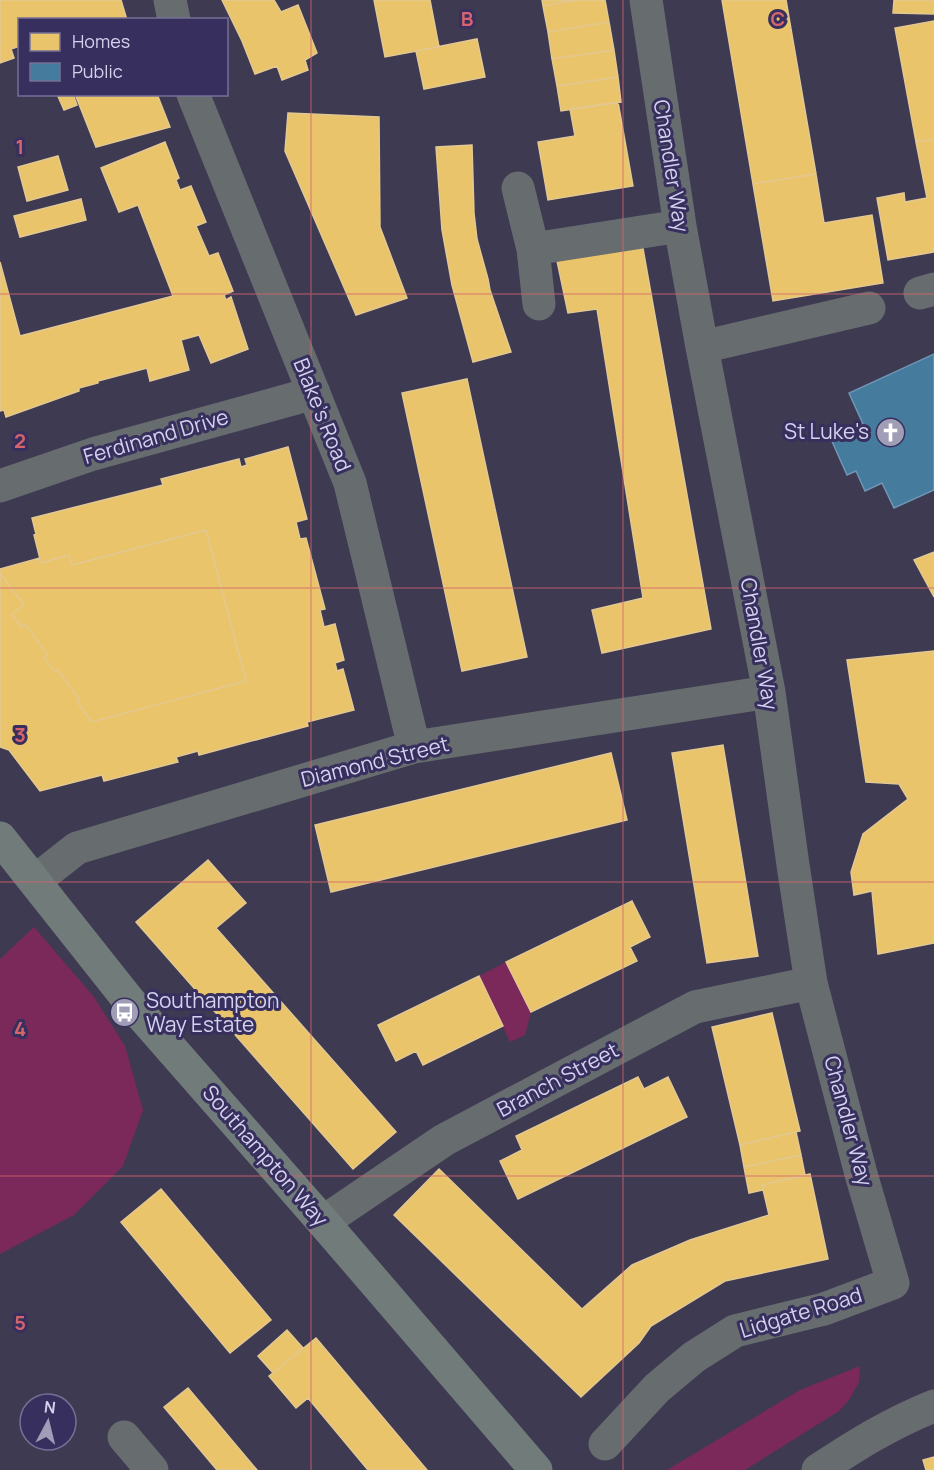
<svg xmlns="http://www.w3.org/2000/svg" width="934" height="1470" font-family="Manrope,sans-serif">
<rect width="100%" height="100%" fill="#3e3a52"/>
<path fill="#7b295b" d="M 34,927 L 94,997 L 125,1046 L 143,1110 L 123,1166 L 74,1215 L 0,1254 L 0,959 Z
M 506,962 L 531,1012 L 525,1035 L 510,1042 L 479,976 Z
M 860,1366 L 859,1382 L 849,1400 L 839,1411 L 745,1470 L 667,1470 L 800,1390 Z"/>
<path fill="#e9c46a" stroke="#e3c892" stroke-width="1.5" d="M 0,0 L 121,0 L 127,20 L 20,20 L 20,46 L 11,49 L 14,58 L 0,63 Z
M 222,0 L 274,0 L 281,12 L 298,5 L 317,53 L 305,60 L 308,70 L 282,80 L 277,66 L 255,74 L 242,41 Z
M 374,0 L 430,0 L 439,47 L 385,57 Z
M 542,0 L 576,0 L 543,6 Z
M 576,0 L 605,0 L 609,22 L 548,32 L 543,6 Z
M 722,0 L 786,0 L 816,174 L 753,184 Z
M 894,0 L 934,0 L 934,14 L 893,13 Z
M 934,21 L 934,139 L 916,142 L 895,28 Z
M 609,22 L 614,50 L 552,59 L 548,32 Z
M 477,39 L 485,77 L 424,89 L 416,51 Z
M 614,50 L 618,77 L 557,86 L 552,59 Z
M 618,77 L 621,102 L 561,111 L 557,86 Z
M 57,94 L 73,94 L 77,105 L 64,110 Z
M 75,94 L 157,94 L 170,127 L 96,147 Z
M 618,102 L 633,186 L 548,200 L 538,142 L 575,136 L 570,109 Z
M 288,113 L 379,117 L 380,227 L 407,298 L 356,315 L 285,151 Z
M 934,139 L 934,252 L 888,260 L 877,198 L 904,193 L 905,202 L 927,198 L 916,142 Z
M 165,142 L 179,178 L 176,180 L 180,190 L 191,186 L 206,222 L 196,226 L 209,256 L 218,253 L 233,291 L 224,295 L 226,300 L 231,297 L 248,349 L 211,363 L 199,335 L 181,340 L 189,370 L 150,381 L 147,368 L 98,381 L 98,383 L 79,388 L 79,391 L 6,417 L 4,410 L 0,411 L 0,262 L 20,336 L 173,296 L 138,205 L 119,212 L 101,168 Z
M 472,145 L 474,213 L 477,239 L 488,279 L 490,290 L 511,352 L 473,362 L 452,285 L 442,230 L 436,147 Z
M 58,156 L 68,190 L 27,201 L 18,167 Z
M 816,174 L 824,223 L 872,215 L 883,283 L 773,301 L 753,184 Z
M 81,199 L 86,220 L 20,237 L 14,216 Z
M 642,243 L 711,629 L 602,653 L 592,610 L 643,598 L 597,309 L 568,313 L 556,256 Z
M 467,379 L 527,657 L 462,671 L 402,393 Z
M 288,447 L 307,519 L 296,522 L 300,539 L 306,538 L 325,609 L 320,610 L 324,627 L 335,624 L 344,660 L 335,663 L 337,671 L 343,669 L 354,710 L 307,722 L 308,726 L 199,755 L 198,751 L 176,757 L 178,762 L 104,781 L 102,775 L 40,791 L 9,750 L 0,747 L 0,573 L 24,605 L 12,614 L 21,627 L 25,624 L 48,655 L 44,658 L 54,671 L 57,669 L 80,700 L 77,702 L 92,722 L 246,681 L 206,530 L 72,565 L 69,555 L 41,563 L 34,535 L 36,534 L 32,518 L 163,485 L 161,479 L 239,459 L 241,467 L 247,465 L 245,459 Z
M 206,530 L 246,681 L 92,722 L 77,702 L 80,700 L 57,669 L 54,671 L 44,658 L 48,655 L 25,624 L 21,627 L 12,614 L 24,605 L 0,573 L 0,569 L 40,558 L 41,563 L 69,555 L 72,565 Z
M 934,552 L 934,597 L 914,560 Z
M 934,651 L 934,943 L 878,954 L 872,891 L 854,895 L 851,872 L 863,834 L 908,799 L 899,784 L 866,782 L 847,660 Z
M 723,745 L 758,956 L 707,963 L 672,753 Z
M 611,753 L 627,820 L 331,892 L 315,825 Z
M 208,860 L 246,903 L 216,928 L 396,1132 L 353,1169 L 136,922 Z
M 632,901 L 650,937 L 630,947 L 637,961 L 531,1012 L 506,962 Z
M 479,976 L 503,1026 L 423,1065 L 416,1051 L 396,1061 L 378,1025 Z
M 772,1013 L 800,1131 L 740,1145 L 712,1027 Z
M 638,1077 L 644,1089 L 668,1077 L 687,1117 L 518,1199 L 500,1161 L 522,1150 L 516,1136 Z
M 796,1132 L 801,1155 L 744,1167 L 740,1145 Z
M 801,1155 L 805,1175 L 762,1185 L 763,1190 L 749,1193 L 744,1167 Z
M 439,1169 L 582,1309 L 632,1265 L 690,1240 L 769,1215 L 762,1185 L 810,1174 L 828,1259 L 725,1281 L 651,1326 L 639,1343 L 581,1397 L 394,1215 Z
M 161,1189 L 271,1320 L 230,1353 L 121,1222 Z
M 287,1330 L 303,1348 L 273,1373 L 258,1356 Z
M 316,1338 L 427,1470 L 368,1470 L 308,1398 L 296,1408 L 269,1376 Z
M 188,1388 L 257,1470 L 217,1470 L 164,1407 Z
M 934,1457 L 934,1470 L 926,1470 L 923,1460 Z"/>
<path fill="#457b9d" stroke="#7095b5" stroke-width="1.5" d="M 934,354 L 934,490 L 894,508 L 882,483 L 865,491 L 856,471 L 847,475 L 831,439 L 863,424 L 849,393 Z"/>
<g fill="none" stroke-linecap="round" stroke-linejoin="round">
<path stroke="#676d6f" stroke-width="33" d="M 170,0 L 174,20
M 193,94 L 350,483 L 414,747
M 518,188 L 533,249 L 539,304
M 533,249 L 680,226
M 920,293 L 934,289
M 702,347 L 869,308
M 0,486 L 93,454 L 314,393
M 35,881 L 77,848 L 414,747 L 769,692
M 323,1222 L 444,1140 L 695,1007 L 811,983
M 124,1437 L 152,1470
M 605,1444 L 657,1388 L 694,1357 L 735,1331 L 824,1309 L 893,1283 L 861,1174 L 811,983 L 793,865 L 769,692 L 702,347 L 680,226 L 646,0
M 818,1470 C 856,1445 891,1423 934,1406"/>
<path stroke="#707b7a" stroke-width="33" d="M 0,838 L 130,1002 L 323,1222 L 536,1470"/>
</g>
<path fill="none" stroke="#d5646d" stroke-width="1.5" stroke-opacity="0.55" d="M 311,0 L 311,1470M 623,0 L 623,1470M 0,294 L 934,294M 0,588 L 934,588M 0,882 L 934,882M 0,1176 L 934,1176"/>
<defs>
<symbol id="church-disc" viewBox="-11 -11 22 22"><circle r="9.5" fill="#a09db7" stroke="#372f5d"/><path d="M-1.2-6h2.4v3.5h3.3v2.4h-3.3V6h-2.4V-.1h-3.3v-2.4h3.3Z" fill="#fff"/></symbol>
<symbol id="bus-disc" viewBox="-11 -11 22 22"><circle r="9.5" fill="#a09db7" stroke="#372f5d"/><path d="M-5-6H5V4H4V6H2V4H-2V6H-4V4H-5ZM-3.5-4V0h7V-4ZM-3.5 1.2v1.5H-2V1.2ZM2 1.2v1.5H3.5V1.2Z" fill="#fff"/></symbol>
</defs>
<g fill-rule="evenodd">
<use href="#church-disc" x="874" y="416" width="33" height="33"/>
<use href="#bus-disc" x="108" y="996" width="33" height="33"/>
</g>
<g text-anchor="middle" stroke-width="6" stroke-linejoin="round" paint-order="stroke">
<g font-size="21" fill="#d4d2ee" stroke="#372f5d">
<text transform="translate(671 166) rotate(81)" y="7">Chandler Way</text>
<text transform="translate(322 415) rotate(68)" y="7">Blake's Road</text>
<text transform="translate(156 437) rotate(-16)" y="7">Ferdinand Drive</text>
<text transform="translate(759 644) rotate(80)" y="7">Chandler Way</text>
<text transform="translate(375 762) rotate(-14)" y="7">Diamond Street</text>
<text transform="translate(558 1080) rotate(-28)" y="7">Branch Street</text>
<text transform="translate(848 1121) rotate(75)" y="7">Chandler Way</text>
<text transform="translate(265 1156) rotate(49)" y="7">Southampton Way</text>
<text transform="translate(801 1313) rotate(-17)" y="7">Lidgate Road</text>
</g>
<g font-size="21" fill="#d4d2ee" stroke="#372f5d" text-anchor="end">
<text x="869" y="439">St Luke's</text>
<text x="146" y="1008" text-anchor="start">Southampton<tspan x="146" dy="24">Way Estate</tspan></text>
</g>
</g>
<g font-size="20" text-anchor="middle" font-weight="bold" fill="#d5646d" stroke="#372f5d" stroke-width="6" stroke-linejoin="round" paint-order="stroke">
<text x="467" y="26">B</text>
<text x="778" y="26">C</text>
<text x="20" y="154">1</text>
<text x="20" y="448">2</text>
<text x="20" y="742">3</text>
<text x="20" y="1036">4</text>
<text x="20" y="1330">5</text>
</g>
<rect x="18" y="18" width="210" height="78" fill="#372f5d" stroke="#767097" stroke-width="1.5"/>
<rect x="30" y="33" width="30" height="18" fill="#e9c46a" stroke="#767097" stroke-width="1.5"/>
<text x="72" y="48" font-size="18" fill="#d4d2ee">Homes</text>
<rect x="30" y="63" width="30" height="18" fill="#457b9d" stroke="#767097" stroke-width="1.5"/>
<text x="72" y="78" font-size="18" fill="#d4d2ee">Public</text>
<g transform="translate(48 1422) rotate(7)"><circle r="28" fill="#372f5d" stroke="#767097" stroke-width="1.5"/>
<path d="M0-4.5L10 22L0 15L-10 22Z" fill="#a09db7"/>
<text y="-9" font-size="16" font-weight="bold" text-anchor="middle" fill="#d4d2ee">N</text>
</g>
</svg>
